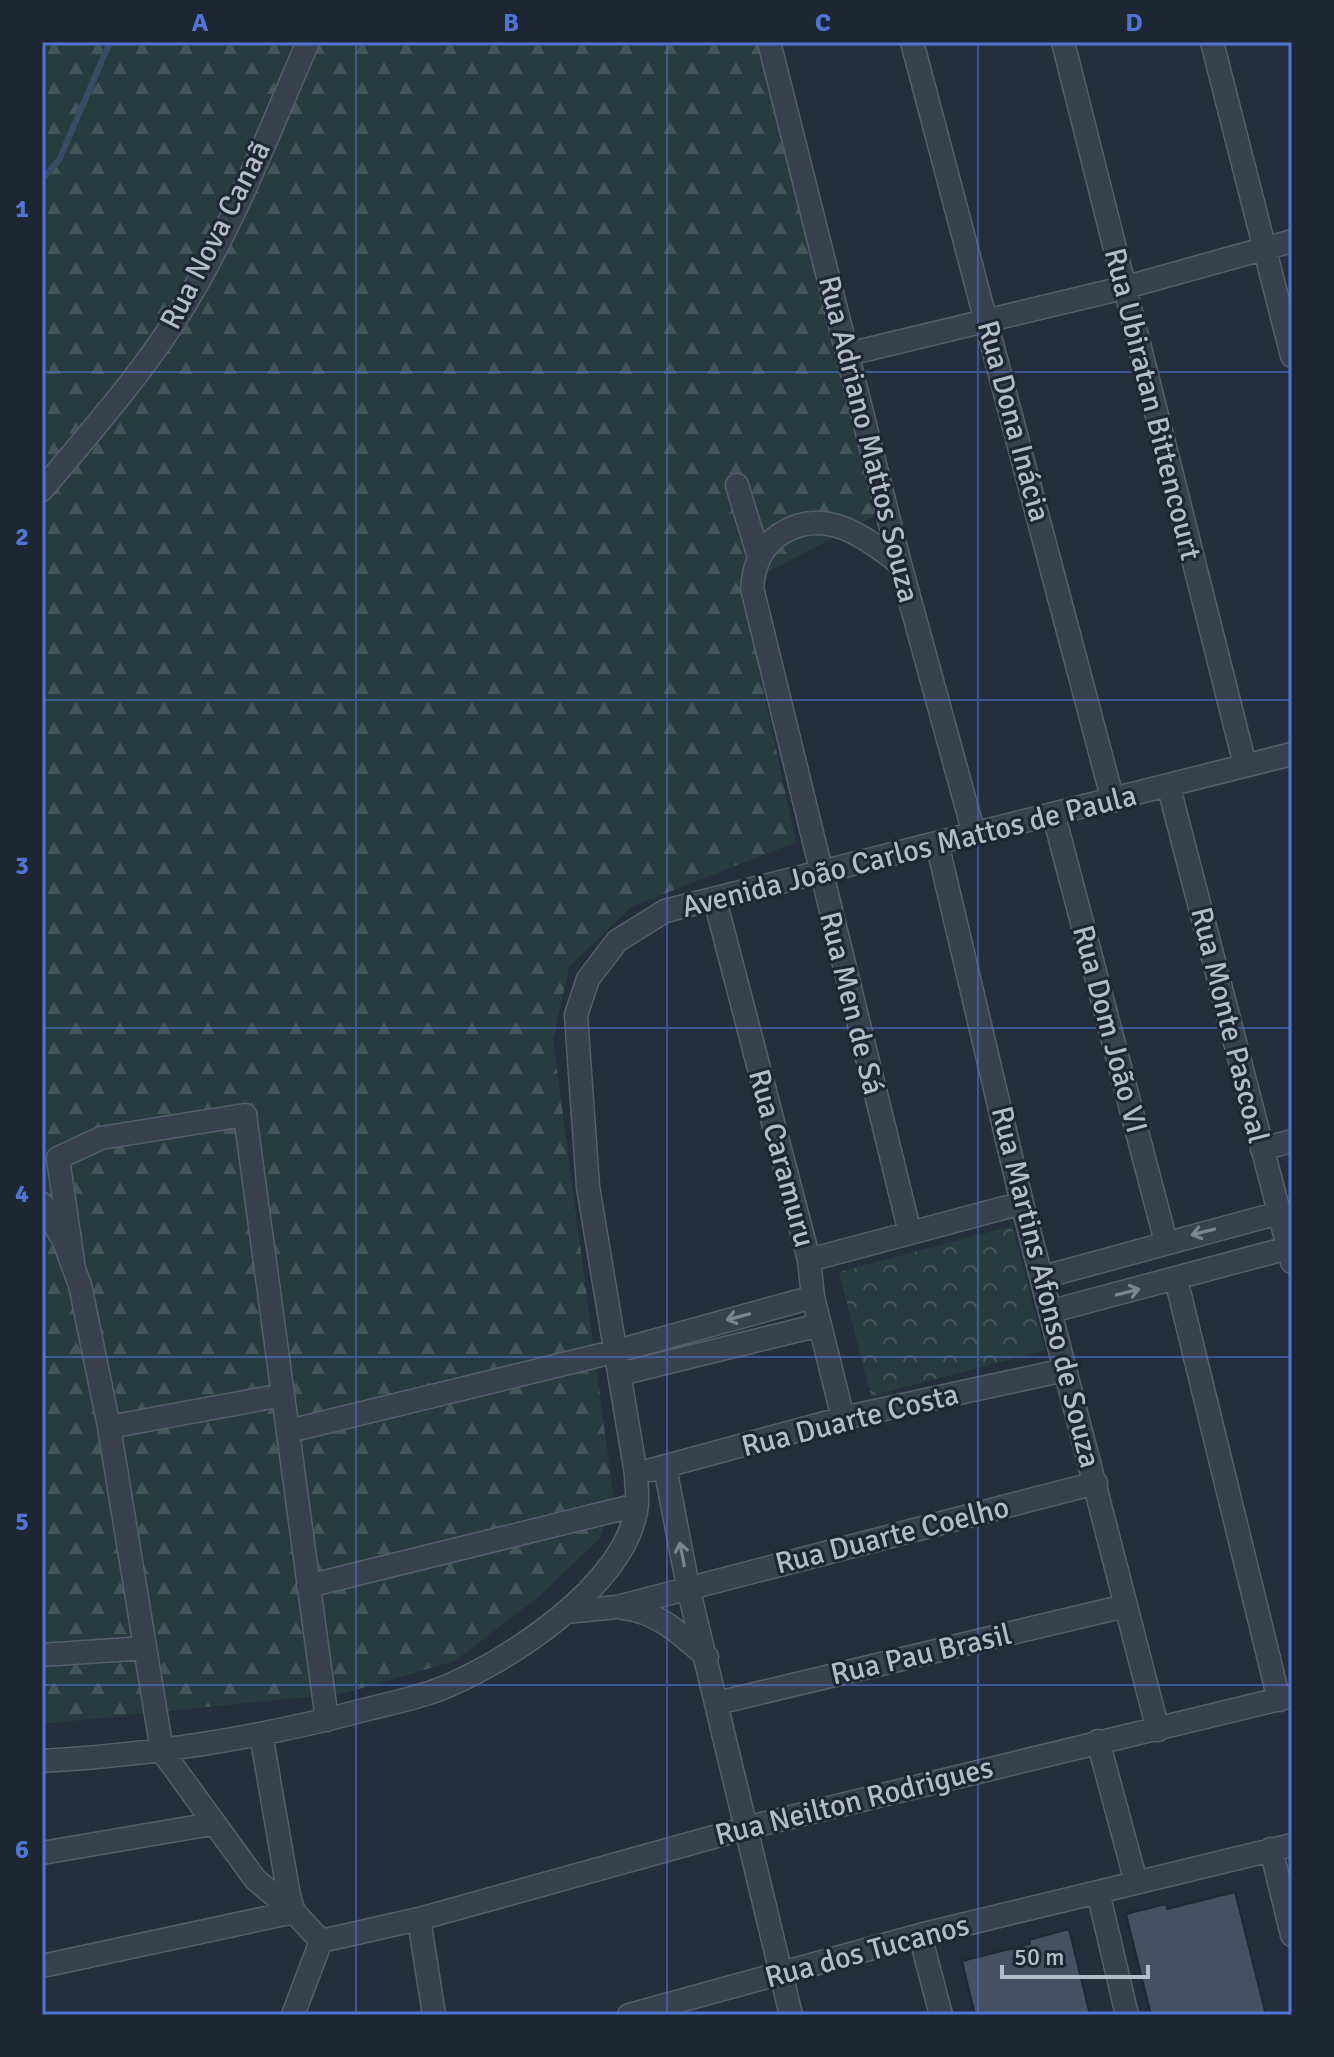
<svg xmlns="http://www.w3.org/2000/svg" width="1334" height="2057" font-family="Signika,sans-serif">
<defs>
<pattern id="forest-firs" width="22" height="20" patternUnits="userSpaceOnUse" patternTransform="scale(2)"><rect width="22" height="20" fill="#263c3f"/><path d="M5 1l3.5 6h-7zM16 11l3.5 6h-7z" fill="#435659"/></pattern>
<pattern id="park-crowns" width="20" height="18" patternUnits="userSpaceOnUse" patternTransform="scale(2)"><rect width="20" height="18" fill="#263c3f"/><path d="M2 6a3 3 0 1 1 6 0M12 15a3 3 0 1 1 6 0" fill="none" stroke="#435659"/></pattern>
</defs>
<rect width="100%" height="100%" fill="#242f3e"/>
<path fill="url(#forest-firs)" d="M 42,42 L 771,42 L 875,516 L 741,586 L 796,842 L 631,907 L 569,967 L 553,1039 L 613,1495 L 600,1538 L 538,1597 L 455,1661 L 345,1693 L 42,1724 Z"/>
<path fill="url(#park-crowns)" d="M 1012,1226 L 1045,1350 L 871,1396 L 839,1272 Z"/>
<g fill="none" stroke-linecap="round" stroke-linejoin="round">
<path stroke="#394c67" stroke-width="6" d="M 42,179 L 59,160 L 110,42"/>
</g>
<path fill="#455162" stroke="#1f2835" stroke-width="2" d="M 1235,1892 L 1266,2015 L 1151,2015 L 1126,1914 L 1166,1904 L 1167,1909 Z
M 1069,1929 L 1090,2015 L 975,2015 L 962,1961 L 1030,1944 L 1029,1940 Z"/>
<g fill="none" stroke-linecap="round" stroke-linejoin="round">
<defs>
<path id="minor" d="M 769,42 L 900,564 L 974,834
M 912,42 L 1113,801
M 1063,42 L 1245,765
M 1212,42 L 1292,356
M 848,354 L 1123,288 L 1292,241
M 737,485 L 759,557
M 42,490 C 93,429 150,365 190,296 C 237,216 271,127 308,42
M 900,564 C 864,536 823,505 779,535 C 760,548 754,567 752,588 L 910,1233
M 1169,788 L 1292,1262
M 1054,816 L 1166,1242
M 937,843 L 1022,1203 L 1158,1730
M 715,900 L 809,1260 L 813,1297 L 843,1418
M 1262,1149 L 1292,1141
M 42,1204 L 63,1239 L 80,1285 L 109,1427 L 162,1751 L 255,1879 L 294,1912
M 809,1260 L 1022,1203
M 73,1262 L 58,1158 L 101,1138 L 245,1115 L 327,1720
M 1043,1277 L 1279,1213
M 1176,1279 L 1279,1700
M 1052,1311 L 1288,1248
M 620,1374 L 820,1325
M 109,1427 L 283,1395
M 289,1431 L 613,1352 L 813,1297
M 665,1467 L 688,1587 L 791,2015
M 651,1470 L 843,1418 L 1065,1370
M 308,1586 L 637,1505
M 623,1608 C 657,1611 682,1635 707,1657
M 566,1612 L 617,1607 L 1096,1483
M 42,1655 L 145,1648
M 717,1703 L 1125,1606
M 261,1734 L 289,1896 L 294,1912 L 321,1941 L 419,1919 L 434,2015
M 1098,1741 L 1136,1882
M 42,1761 C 151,1755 259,1738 364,1710 C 388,1704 412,1699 435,1691 C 504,1665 628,1585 637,1505 C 638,1495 636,1484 636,1474 L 588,1187 L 576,1015 L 588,979 L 617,941 L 665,911 L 1292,754
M 1271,1849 L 1292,1935
M 42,1853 L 212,1824
M 1098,1892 L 1127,2015
M 419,1919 L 746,1828 L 1292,1696
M 920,1935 L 941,2015
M 42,1966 L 294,1912
M 293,2015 L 321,1941
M 629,2015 L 920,1935 L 1292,1845"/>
</defs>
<use href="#minor" stroke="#565f6c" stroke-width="25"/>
<use href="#minor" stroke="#38414e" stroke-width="22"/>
</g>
<defs><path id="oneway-shaft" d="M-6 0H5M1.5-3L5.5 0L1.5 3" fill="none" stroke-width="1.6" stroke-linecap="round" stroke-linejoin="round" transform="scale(2)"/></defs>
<g stroke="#7c8592">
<use href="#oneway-shaft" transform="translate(1203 1232) rotate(166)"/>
<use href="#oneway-shaft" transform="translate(1128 1292) rotate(-14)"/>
<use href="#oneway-shaft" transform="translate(738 1317) rotate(165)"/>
<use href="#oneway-shaft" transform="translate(682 1554) rotate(-101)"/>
</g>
<path fill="none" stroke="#5274d3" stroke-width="2" stroke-opacity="0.55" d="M 356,42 L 356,2015M 667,42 L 667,2015M 978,42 L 978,2015M 42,372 L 1292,372M 42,700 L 1292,700M 42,1028 L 1292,1028M 42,1357 L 1292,1357M 42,1685 L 1292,1685"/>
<g text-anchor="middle" stroke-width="6" stroke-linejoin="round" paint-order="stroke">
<g font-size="30" fill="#b4bcc9" stroke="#1d2633">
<text transform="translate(215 235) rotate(-63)" y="10">Rua Nova Canaã</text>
<text transform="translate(1153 404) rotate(76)" y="10">Rua Ubiratan Bittencourt</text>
<text transform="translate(1014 421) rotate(75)" y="10">Rua Dona Inácia</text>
<text transform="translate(869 439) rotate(76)" y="10">Rua Adriano Mattos Souza</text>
<text transform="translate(909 851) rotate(-14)" y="10">Avenida João Carlos Mattos de Paula</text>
<text transform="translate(852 1003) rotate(76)" y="10">Rua Men de Sá</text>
<text transform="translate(1230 1025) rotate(76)" y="10">Rua Monte Pascoal</text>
<text transform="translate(1110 1029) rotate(75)" y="10">Rua Dom João VI</text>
<text transform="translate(782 1158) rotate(75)" y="10">Rua Caramuru</text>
<text transform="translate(1046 1287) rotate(76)" y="10">Rua Martins Afonso de Souza</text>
<text transform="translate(850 1420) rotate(-14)" y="10">Rua Duarte Costa</text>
<text transform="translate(892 1535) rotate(-14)" y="10">Rua Duarte Coelho</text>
<text transform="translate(921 1654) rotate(-13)" y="10">Rua Pau Brasil</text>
<text transform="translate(854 1801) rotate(-14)" y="10">Rua Neilton Rodrigues</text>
<text transform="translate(867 1951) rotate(-15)" y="10">Rua dos Tucanos</text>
</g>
</g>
<rect width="1334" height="2057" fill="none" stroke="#1d2633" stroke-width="88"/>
<path d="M1002 1965v12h146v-12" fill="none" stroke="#b4bcc9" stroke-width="4"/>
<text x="1014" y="1965" font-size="24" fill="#b4bcc9" stroke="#1d2633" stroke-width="6" paint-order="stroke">50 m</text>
<rect x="44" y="44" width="1246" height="1969" fill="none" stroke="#5274d3" stroke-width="3"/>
<g font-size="26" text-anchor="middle" font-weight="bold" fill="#5274d3">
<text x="200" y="31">A</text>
<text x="511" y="31">B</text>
<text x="823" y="31">C</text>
<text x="1134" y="31">D</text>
<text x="22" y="217">1</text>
<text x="22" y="545">2</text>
<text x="22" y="874">3</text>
<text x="22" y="1202">4</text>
<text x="22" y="1530">5</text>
<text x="22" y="1858">6</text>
</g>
</svg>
